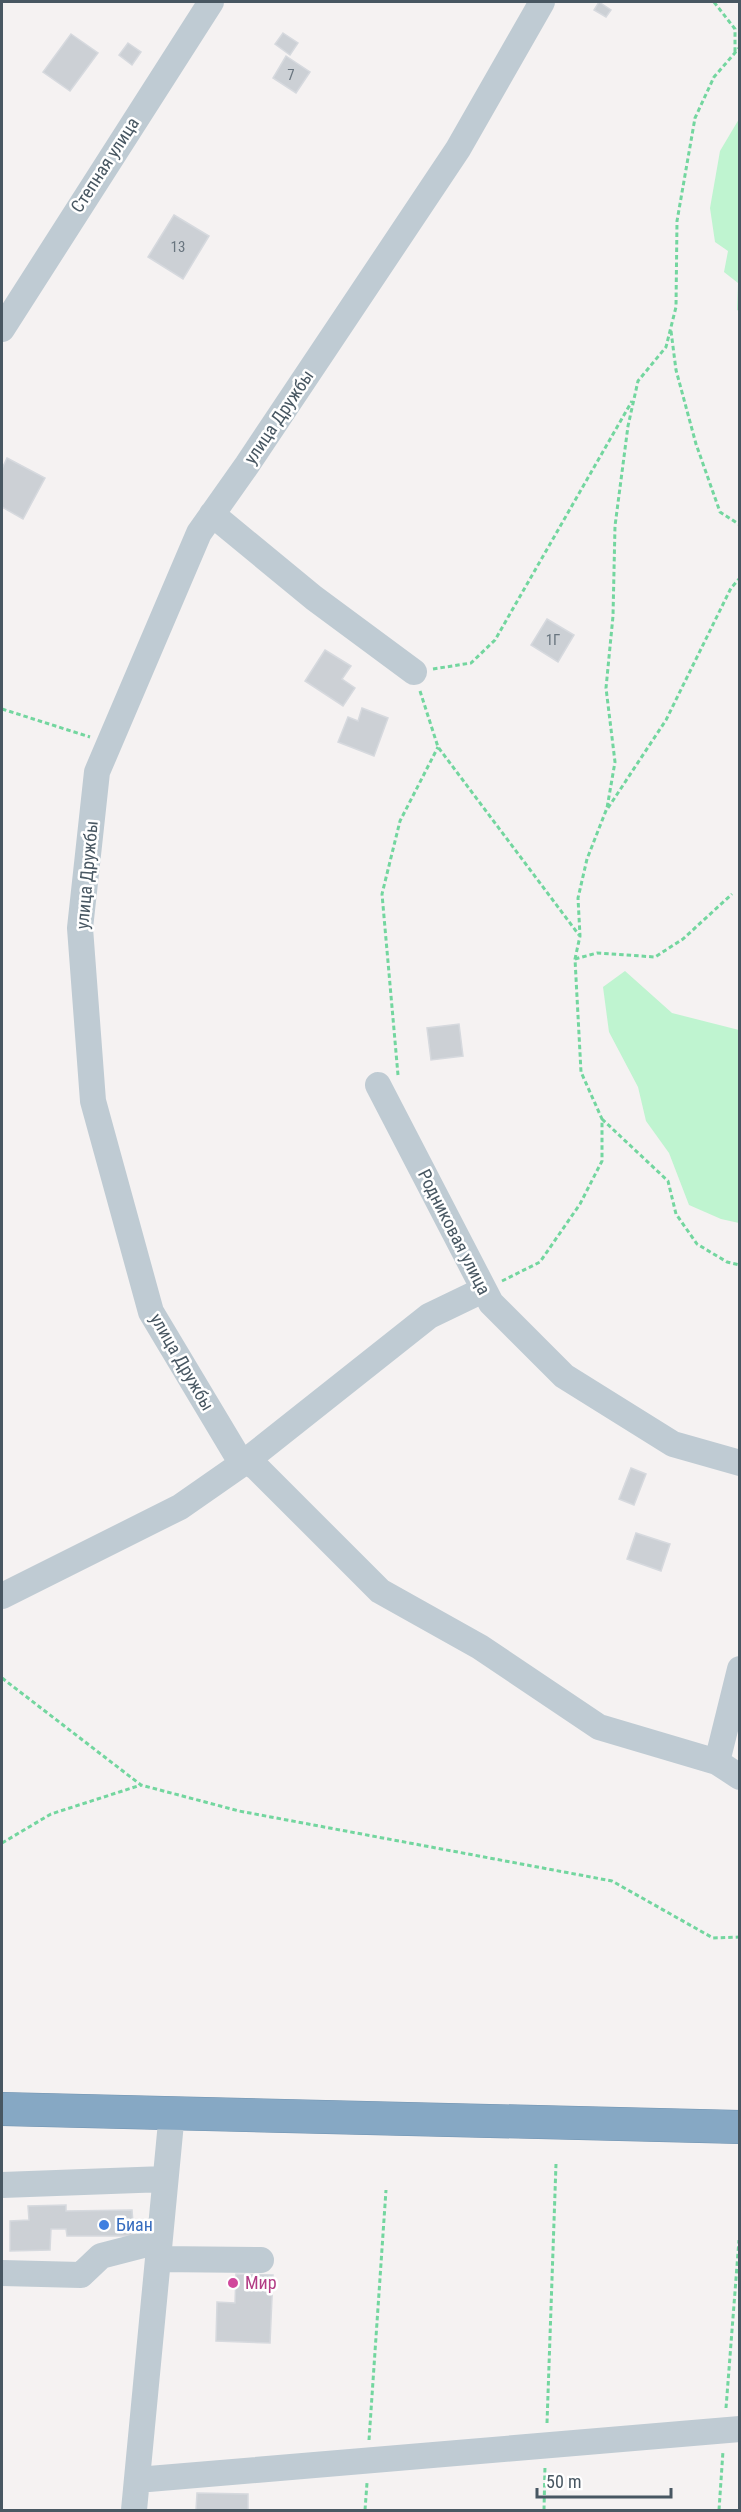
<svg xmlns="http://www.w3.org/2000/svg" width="741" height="2512" font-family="'Roboto Condensed',sans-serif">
<rect width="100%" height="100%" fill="#f5f2f2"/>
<path fill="#bff4d0" d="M 739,119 L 739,311 L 737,310 L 738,283 L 724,272 L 728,251 L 715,242 L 710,208 L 720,151 Z
M 625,971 L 672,1013 L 739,1030 L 739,1223 L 721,1219 L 689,1205 L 669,1153 L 646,1121 L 638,1087 L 609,1032 L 603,987 Z"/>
<path fill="#ccd0d5" stroke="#d6d9de" stroke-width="1.5" d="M 599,2 L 611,10 L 606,17 L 594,10 Z
M 283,33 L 298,43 L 290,55 L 275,44 Z
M 71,34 L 98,53 L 70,91 L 43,72 Z
M 128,43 L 141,52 L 132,65 L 119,55 Z
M 286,56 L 310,72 L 296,93 L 273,78 Z
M 174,215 L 209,236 L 183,279 L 148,257 Z
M 7,458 L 45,478 L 23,519 L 2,507 L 2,469 Z
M 547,619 L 574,635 L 558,662 L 531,645 Z
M 325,650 L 351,666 L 342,679 L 355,688 L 343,706 L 305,681 Z
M 362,708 L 388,718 L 374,756 L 338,742 L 348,717 L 358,721 Z
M 459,1024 L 463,1056 L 431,1060 L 427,1028 Z
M 631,1468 L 646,1474 L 634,1505 L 619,1499 Z
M 636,1533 L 670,1544 L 661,1571 L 627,1559 Z
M 66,2205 L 66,2211 L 132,2210 L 134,2236 L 67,2236 L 66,2229 L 51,2229 L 50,2250 L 10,2251 L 10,2221 L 29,2220 L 28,2206 Z
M 236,2274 L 273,2275 L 270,2343 L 216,2341 L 217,2302 L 235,2303 Z
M 197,2493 L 248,2494 L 248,2510 L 196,2510 Z"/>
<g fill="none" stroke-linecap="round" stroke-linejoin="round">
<defs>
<path id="highway" d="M 2,2109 L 740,2127"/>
</defs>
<use href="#highway" stroke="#7193b0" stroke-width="34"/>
<path stroke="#73d69f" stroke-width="3" stroke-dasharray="4.5 3" stroke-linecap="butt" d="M 714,2 L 735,29 L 735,52
M 671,331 L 676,370 L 696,444 L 720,512 L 740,525
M 433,669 L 471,663 L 495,640 L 632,401
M 420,691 L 438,747 L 579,935
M 2,709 L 90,737
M 608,808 L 666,720 L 731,588 L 740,578
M 575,959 L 597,953 L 655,957 L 683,939 L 732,894
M 398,1075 L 382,894 L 400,821 L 438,747
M 602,1119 L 668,1181 L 676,1214 L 697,1244 L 727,1262 L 740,1265
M 502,1281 L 540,1262 L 580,1204 L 602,1161 L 602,1119 L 581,1072 L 575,959 L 580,936 L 578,898 L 587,859 L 607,808 L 615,762 L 606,688 L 613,616 L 615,526 L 628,426 L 638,381 L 666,347 L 676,307 L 677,221 L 695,118 L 714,77 L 740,47
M 2,1678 L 141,1785 L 239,1811 L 612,1881 L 713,1938 L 740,1937
M 2,1843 L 51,1814 L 141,1785
M 726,2408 L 739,2240
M 547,2423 L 556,2164
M 369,2440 L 386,2190
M 365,2510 L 367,2483
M 544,2510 L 545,2466
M 719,2510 L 723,2451"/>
<path stroke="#bfcbd3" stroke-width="26" d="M 542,2 L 458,149 L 247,465 L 199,533 L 97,772 L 80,928 L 93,1101 L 151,1312 L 236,1454 L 257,1468 L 380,1591 L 480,1647 L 599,1727 L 717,1762 L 740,1777
M 2,329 L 211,2
M 212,514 L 314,598 L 414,672
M 378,1085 L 491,1303 L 564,1376 L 673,1444 L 740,1463
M 2,1596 L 180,1507 L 246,1461 L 429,1316 L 483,1290
M 717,1762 L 740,1669
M 2,2185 L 165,2179
M 158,2259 L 261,2260
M 2,2273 L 81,2275 L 101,2256 L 159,2241
M 137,2480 L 740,2429
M 134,2510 L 172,2112"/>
<use href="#highway" stroke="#86a8c4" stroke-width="33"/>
</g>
<circle fill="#3f7fe0" stroke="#fff" stroke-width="2" cx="104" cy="2225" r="6"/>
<circle fill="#d1479c" stroke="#fff" stroke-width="2" cx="233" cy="2283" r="6"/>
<g text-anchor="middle" stroke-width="5" stroke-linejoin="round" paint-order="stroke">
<g font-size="15" fill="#69757f">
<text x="291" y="80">7</text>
<text x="178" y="252">13</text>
<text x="553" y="645">1Г</text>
</g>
<g font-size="18" fill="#485762" stroke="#fff">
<text transform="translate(105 165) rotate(-57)" y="6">Степная улица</text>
<text transform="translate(279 417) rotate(-56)" y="6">улица Дружбы</text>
<text transform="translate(87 875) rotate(-85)" y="6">улица Дружбы</text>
<text transform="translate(454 1232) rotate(63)" y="6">Родниковая улица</text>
<text transform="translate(182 1362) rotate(60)" y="6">улица Дружбы</text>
</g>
<g font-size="18" fill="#366cbe" stroke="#fff" text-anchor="start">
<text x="116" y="2231">Биан</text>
</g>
<g font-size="18" fill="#b23c85" stroke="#fff" text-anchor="start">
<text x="245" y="2289">Мир</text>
</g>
</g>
<rect width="741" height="2512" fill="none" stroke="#485762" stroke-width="6"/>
<path d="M537 2488v9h134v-9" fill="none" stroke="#485762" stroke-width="3"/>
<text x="546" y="2488" font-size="18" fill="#485762" stroke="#ffffff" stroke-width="4.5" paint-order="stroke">50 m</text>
</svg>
